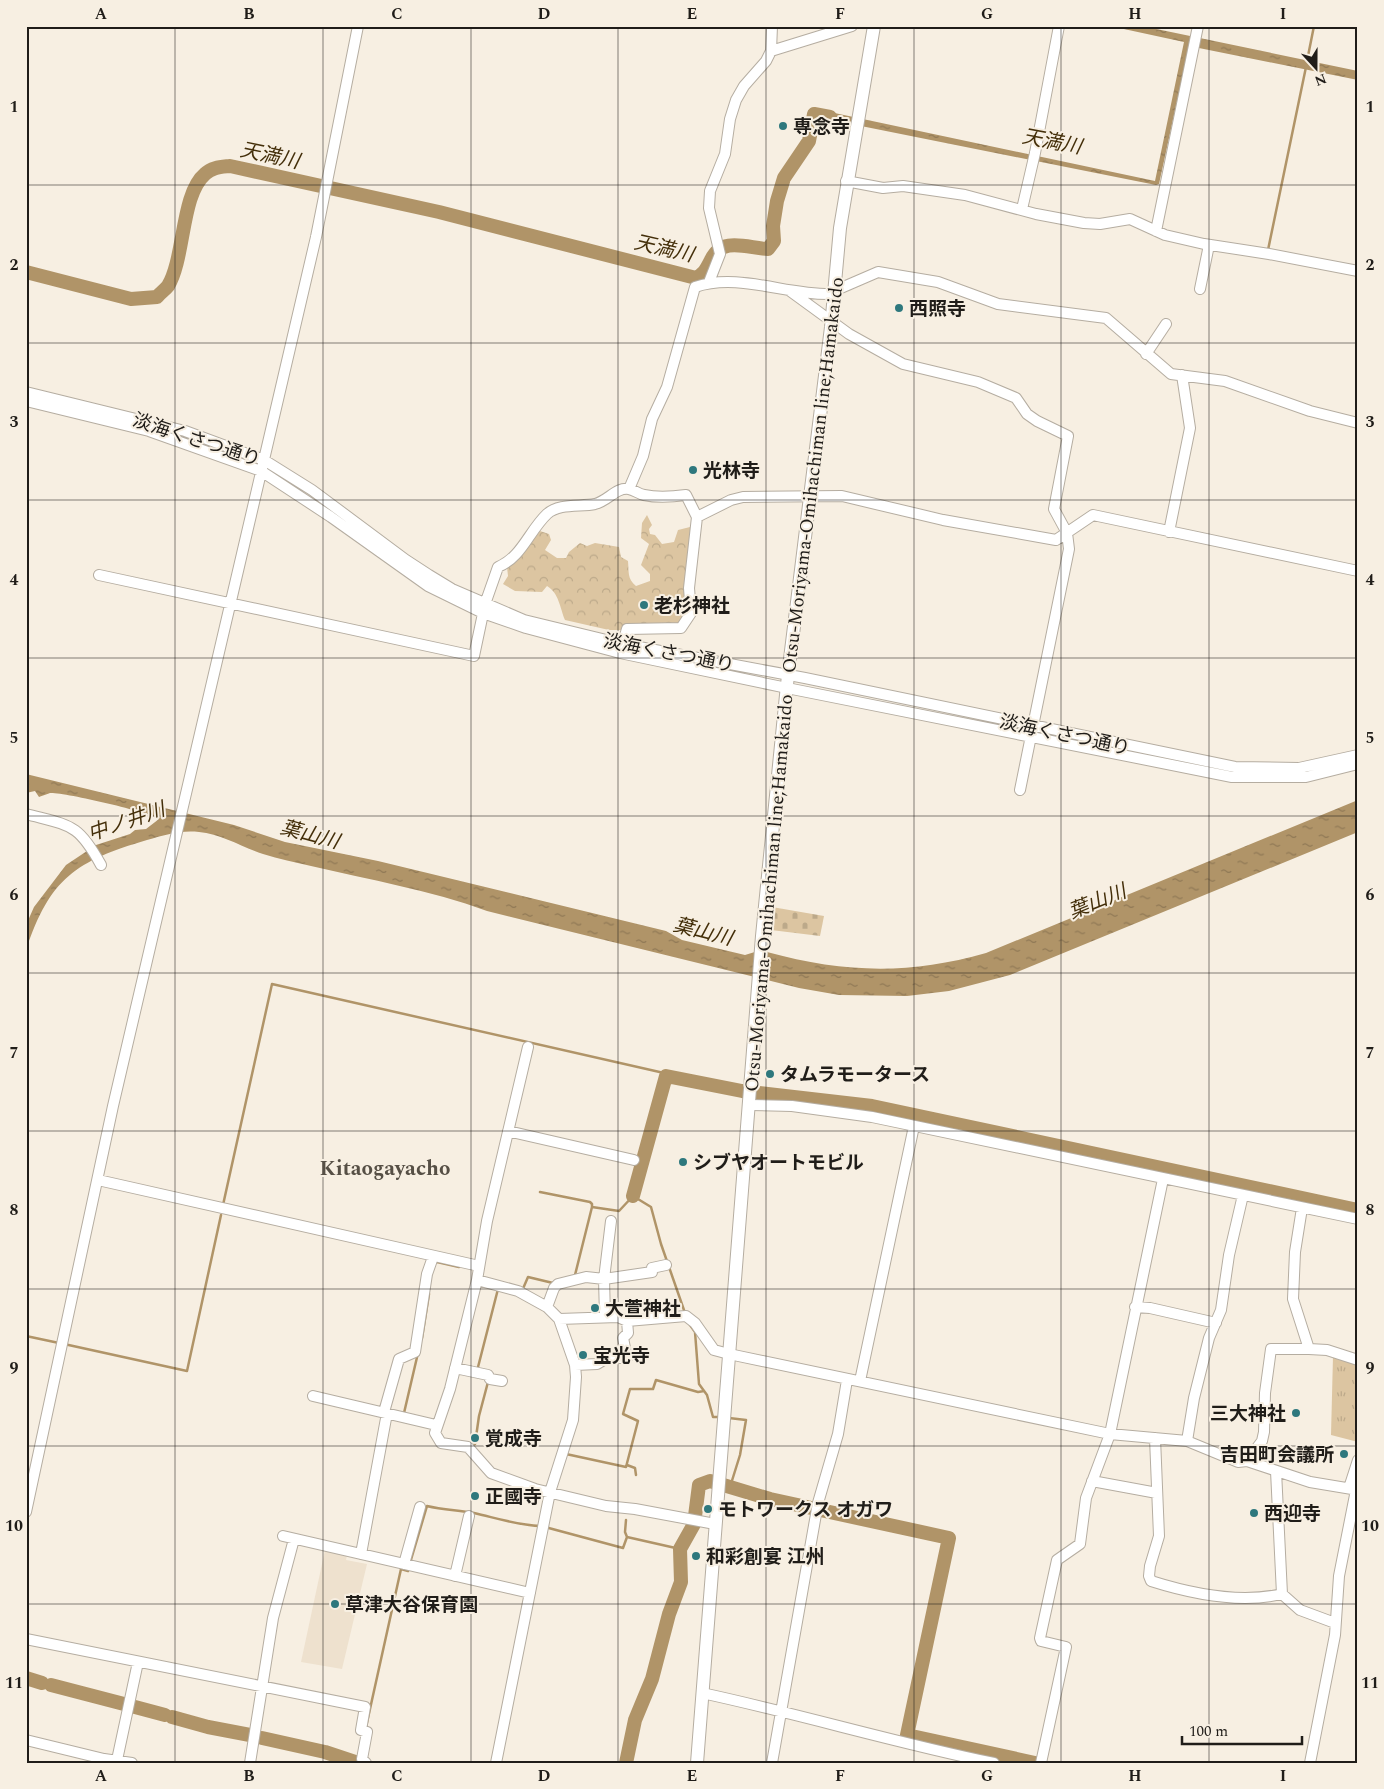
<svg xmlns="http://www.w3.org/2000/svg" width="1384" height="1789" font-family="Spectral,'Noto Sans JP',serif">
<defs>
<pattern id="grass-tufts" width="24" height="20" patternUnits="userSpaceOnUse" patternTransform="scale(1.25)"><rect width="24" height="20" fill="#dcc5a1"/><path d="M3 7l-1-3M5 7V3M7 7l1-3M15 17l-1-3M17 17v-4M19 17l1-3" fill="none" stroke="#bca98a"/></pattern>
<pattern id="forest-crowns" width="20" height="18" patternUnits="userSpaceOnUse" patternTransform="scale(1.25)"><rect width="20" height="18" fill="#dcc5a1"/><path d="M2 6a3 3 0 1 1 6 0M12 15a3 3 0 1 1 6 0" fill="none" stroke="#bca98a"/></pattern>
<pattern id="cemetery-stones" width="16" height="16" patternUnits="userSpaceOnUse" patternTransform="scale(1.25)"><rect width="16" height="16" fill="#dcc5a1"/><path d="M2 7V4a2 2 0 0 1 4 0v3zM10 15v-3a2 2 0 0 1 4 0v3z" fill="#bca98a"/></pattern>
<pattern id="water-ripples" width="26" height="14" patternUnits="userSpaceOnUse" patternTransform="scale(1.25)"><rect width="26" height="14" fill="#b09468"/><path d="M2 4q2-2 4 0t4 0M15 11q2-2 4 0t4 0" fill="none" stroke="#8f7855"/></pattern>
</defs>
<rect width="100%" height="100%" fill="#f7efe2"/>
<path fill="#eee1ce" d="M 325,1550 L 347,1555 L 346,1560 L 367,1564 L 342,1669 L 301,1662 Z"/>
<path fill="url(#grass-tufts)" d="M 1333,1356 L 1358,1364 L 1358,1442 L 1331,1435 Z"/>
<path fill="url(#forest-crowns)" d="M 647,515 L 652,525 L 649,529 L 650,534 L 655,535 L 662,544 L 674,542 L 678,530 L 690,527 L 693,529 L 687,609 L 678,624 L 624,628 L 621,630 L 609,630 L 565,620 C 560,608 559,593 547,586 L 542,592 L 515,591 L 503,584 L 508,576 L 507,567 L 525,551 L 540,531 L 549,534 L 551,540 L 545,550 L 557,558 L 566,558 L 569,552 L 580,543 L 587,546 L 595,543 L 619,547 L 621,557 L 628,561 C 629,571 627,579 636,586 L 650,581 L 650,574 L 641,565 L 649,544 L 641,538 L 642,523 Z"/>
<path fill="url(#cemetery-stones)" d="M 772,907 L 824,916 L 820,936 L 771,930 Z"/>
<path fill="url(#water-ripples)" d="M 1110,26 L 1142,26 L 1358,71 L 1358,80 L 1189,46 L 1159,184 L 1156,185 L 861,126 L 845,125 L 809,116 L 811,108 L 1155,181 L 1184,42 Z
M 26,774 L 234,825 L 285,842 L 378,861 L 666,931 L 682,940 L 745,955 L 758,951 L 767,952 C 844,973 909,975 986,953 L 1358,800 L 1358,832 L 1010,975 L 949,991 L 907,996 L 839,995 L 799,988 L 487,911 C 430,890 370,880 311,866 C 295,862 279,859 263,854 C 242,847 221,834 199,832 C 180,830 165,835 147,840 C 76,861 50,878 26,950 L 26,925 L 34,907 L 66,865 L 96,845 L 130,834 L 135,830 L 146,829 L 159,819 C 150,812 63,792 50,793 C 47,794 42,796 39,797 L 35,791 L 26,793 Z"/>
<g fill="none" stroke-linecap="round" stroke-linejoin="round">
<path stroke="#b09468" stroke-width="2.5" d="M 1307,61 L 1314,26
M 1268,250 L 1306,67
M 540,1192 L 590,1202 L 592,1204 L 592,1207 L 619,1211 L 633,1196 L 651,1207 L 661,1244 L 685,1313
M 223,1205 L 272,984 L 664,1073 L 666,1076
M 433,1264 L 437,1262 L 459,1267
M 575,1275 L 592,1207
M 522,1291 L 528,1277 L 553,1283
M 690,1325 L 695,1332 L 699,1384 L 707,1395 L 713,1417 L 721,1417
M 26,1336 L 59,1343
M 422,1338 L 429,1294
M 64,1344 L 187,1371 L 221,1215
M 477,1371 L 498,1289
M 404,1413 L 418,1353
M 729,1418 L 746,1420 L 740,1455 L 730,1487
M 472,1446 L 475,1444 L 479,1416 L 488,1382
M 566,1454 L 626,1467 L 638,1421 L 623,1414 L 630,1389 L 653,1389 L 656,1380 L 698,1392 L 704,1391
M 627,1465 L 635,1468 L 636,1475
M 626,1520 L 625,1532 L 627,1537
M 545,1527 L 623,1548 L 627,1537 L 680,1549
M 410,1563 L 427,1506 C 443,1510 458,1510 474,1513 C 496,1518 517,1525 540,1526
M 366,1727 L 401,1569 L 408,1571 L 409,1568"/>
<path stroke="#b09468" stroke-width="14" d="M 26,272 L 131,299 L 157,297 C 160,293 165,290 168,286 C 185,258 181,194 205,174 C 212,167 221,167 230,166 L 439,212 L 696,278 C 705,273 706,269 711,260 C 722,236 747,248 768,249 L 774,241 L 773,226 L 777,201 L 784,178 L 809,141 L 814,114 L 830,117
M 633,1196 L 666,1076 L 742,1091 L 872,1106 L 1358,1210
M 26,1678 L 42,1683
M 51,1685 L 124,1704
M 135,1707 L 165,1715
M 172,1717 L 208,1727 L 250,1735
M 262,1738 L 325,1752 L 358,1763
M 626,1763 L 635,1720 L 652,1679 L 669,1614 L 681,1582 L 680,1549 L 694,1524 L 699,1485 L 710,1481 L 770,1499 L 949,1538 L 907,1735 L 1035,1763"/>
<defs>
<path id="minor" d="M 771,51 L 852,26
M 846,181 L 883,188 L 903,186 L 965,195 L 1036,214 L 1084,223 L 1100,224 L 1130,219 L 1165,235 L 1204,244 L 1269,254 L 1358,271
M 1022,209 L 1035,153 L 1059,26
M 1156,231 L 1198,26
M 709,282 L 720,254 L 709,208 L 710,191 L 725,154 L 730,119 L 736,100 L 744,86 L 766,61 L 771,51 L 772,26
M 1200,289 L 1209,245
M 790,291 L 849,334 L 903,364 L 978,382 L 1016,398 L 1027,414 L 1037,421 L 1068,436 L 1054,509 L 1067,533 L 1069,549 L 1020,790
M 834,291 L 878,272 L 938,282 L 998,304 L 1106,318 L 1171,374 L 1225,381 L 1310,411 L 1358,423
M 1146,354 L 1166,324
M 26,392 L 185,431 L 264,460 L 312,490 L 406,560 L 429,575 L 452,589 L 524,620 L 623,644 L 805,678 L 1235,767 L 1299,768 L 1358,755
M 26,401 L 149,431 L 261,471 L 331,517 L 428,586 L 483,613 L 526,628 L 620,653 L 787,688 L 1232,777 L 1306,777 L 1358,764
M 629,489 L 643,456 L 652,419 L 667,387 L 695,287 C 739,272 788,296 834,294
M 697,517 L 731,500 L 743,497 L 842,496 L 943,520 L 1056,540 L 1093,515 L 1358,571
M 1169,532 L 1190,428 L 1182,375
M 99,575 L 474,656 L 485,604 L 498,567 C 522,557 529,531 547,514 C 559,503 580,507 595,504 C 608,501 616,487 629,489 C 634,490 639,494 644,495 C 658,498 671,497 686,495 L 697,517 L 689,588 L 691,613 L 681,628 L 627,629 L 621,649
M 26,814 C 71,826 78,823 101,865
M 528,1047 L 487,1221 L 477,1280 L 450,1389 L 435,1433 L 441,1443 L 468,1447 L 491,1473 L 535,1489 L 606,1506 L 635,1509 L 715,1524
M 748,1105 L 792,1106 L 872,1117 L 1358,1219
M 508,1131 L 634,1160
M 98,1180 L 479,1266
M 477,1280 L 518,1291 L 547,1307 L 559,1319 L 575,1365 L 576,1377 L 573,1420 L 550,1492 L 496,1763
M 547,1307 L 554,1288 L 558,1284 L 586,1277 L 604,1279 L 652,1272 L 652,1268 L 666,1265
M 1135,1307 L 1150,1308 L 1216,1323
M 605,1316 L 604,1279 L 611,1221
M 559,1319 L 618,1317 L 627,1321 L 686,1316 L 695,1323 L 714,1350 L 729,1354 L 1110,1434 L 1187,1441 L 1238,1462 L 1247,1461 L 1310,1482 L 1358,1490
M 1309,1349 L 1327,1350 L 1358,1360
M 575,1365 L 597,1364 L 607,1358 L 627,1358 L 623,1338 L 628,1333 L 627,1321
M 455,1368 L 488,1375 L 490,1379 L 502,1381
M 860,1381 L 914,1126
M 313,1396 L 436,1425
M 384,1412 L 399,1359 L 415,1352 L 427,1274 L 433,1257
M 1155,1438 L 1159,1536 L 1150,1566 L 1149,1576 L 1151,1581 C 1192,1594 1239,1604 1282,1594 L 1300,1610 L 1335,1623
M 1187,1441 L 1194,1398 L 1209,1338 L 1221,1310 L 1229,1255 L 1243,1195
M 1247,1461 L 1262,1441 L 1264,1432 L 1265,1393 L 1271,1349 L 1309,1349 L 1293,1299 L 1295,1252 L 1302,1208
M 1276,1471 L 1282,1594
M 1092,1481 L 1157,1493
M 1349,1488 L 1358,1460
M 26,1512 L 113,1106 L 316,237 L 358,26
M 283,1536 L 530,1593
M 361,1554 L 387,1413
M 404,1564 L 420,1507
M 455,1576 L 469,1516
M 26,1639 L 365,1707 L 361,1730 L 367,1732 L 362,1759 L 366,1763
M 702,1693 C 800,1714 896,1743 994,1763
M 26,1740 L 104,1759 L 132,1763
M 117,1760 L 138,1662
M 250,1763 L 273,1618 L 294,1539
M 772,1763 L 818,1503 L 838,1434 L 847,1380
M 1041,1763 L 1066,1647 L 1041,1641 L 1040,1638 L 1057,1560 L 1080,1544 L 1086,1498 L 1110,1434 L 1163,1179
M 1310,1763 L 1335,1635 L 1339,1576 L 1356,1490"/>
<path id="major" d="M 697,1763 L 762,936 L 788,675 L 831,327 L 840,228 L 874,26"/>
</defs>
<use href="#minor" stroke="#b5ada1" stroke-width="12"/>
<use href="#major" stroke="#b5ada1" stroke-width="14"/>
<use href="#minor" stroke="#fff" stroke-width="10"/>
<use href="#major" stroke="#fff" stroke-width="12"/>
</g>
<path fill="none" stroke="#201d19" stroke-width="1" stroke-opacity="0.55" d="M 175,26 L 175,1763M 323,26 L 323,1763M 471,26 L 471,1763M 618,26 L 618,1763M 766,26 L 766,1763M 914,26 L 914,1763M 1061,26 L 1061,1763M 1209,26 L 1209,1763M 26,185 L 1358,185M 26,343 L 1358,343M 26,500 L 1358,500M 26,658 L 1358,658M 26,816 L 1358,816M 26,973 L 1358,973M 26,1131 L 1358,1131M 26,1289 L 1358,1289M 26,1446 L 1358,1446M 26,1604 L 1358,1604"/>
<g fill="#2e787d" stroke="#f7efe2" stroke-width="2">
<circle cx="783" cy="126" r="5"/>
<circle cx="899" cy="308" r="5"/>
<circle cx="693" cy="470" r="5"/>
<circle cx="644" cy="605" r="5"/>
<circle cx="770" cy="1074" r="5"/>
<circle cx="683" cy="1162" r="5"/>
<circle cx="595" cy="1308" r="5"/>
<circle cx="583" cy="1355" r="5"/>
<circle cx="1296" cy="1413" r="5"/>
<circle cx="475" cy="1438" r="5"/>
<circle cx="1344" cy="1454" r="5"/>
<circle cx="475" cy="1496" r="5"/>
<circle cx="708" cy="1509" r="5"/>
<circle cx="1254" cy="1513" r="5"/>
<circle cx="696" cy="1556" r="5"/>
<circle cx="335" cy="1604" r="5"/>
</g>
<g text-anchor="middle" stroke-width="4" stroke-linejoin="round" paint-order="stroke">
<g font-size="19" font-weight="bold" fill="#201d19" stroke="#f7efe2" text-anchor="start">
<text x="793" y="133">専念寺</text>
<text x="909" y="315">西照寺</text>
<text x="703" y="477">光林寺</text>
<text x="654" y="612">老杉神社</text>
<text x="780" y="1081">タムラモータース</text>
<text x="693" y="1169">シブヤオートモビル</text>
<text x="605" y="1315">大萱神社</text>
<text x="593" y="1362">宝光寺</text>
<text x="1286" y="1420" text-anchor="end">三大神社</text>
<text x="485" y="1445">覚成寺</text>
<text x="1334" y="1461" text-anchor="end">吉田町会議所</text>
<text x="485" y="1503">正國寺</text>
<text x="718" y="1516">モトワークス オガワ</text>
<text x="1264" y="1520">西迎寺</text>
<text x="706" y="1563">和彩創宴 江州</text>
<text x="345" y="1611">草津大谷保育園</text>
</g>
<g font-size="19" fill="#201d19" stroke="#f7efe2">
<text transform="translate(197 439) rotate(18)" y="7">淡海くさつ通り</text>
<text transform="translate(812 475) rotate(-83)" y="7">Otsu-Moriyama-Omihachiman line;Hamakaido</text>
<text transform="translate(669 652) rotate(11)" y="7">淡海くさつ通り</text>
<text transform="translate(1065 734) rotate(12)" y="7">淡海くさつ通り</text>
<text transform="translate(768 893) rotate(-85)" y="7">Otsu-Moriyama-Omihachiman line;Hamakaido</text>
</g>
<g font-size="20" font-style="italic" fill="#442f0a" stroke="#f7efe2">
<text transform="translate(1052 141) rotate(11)" y="7">天満川</text>
<text transform="translate(270 155) rotate(12)" y="7">天満川</text>
<text transform="translate(664 248) rotate(13)" y="7">天満川</text>
<text transform="translate(126 821) rotate(-19)" y="7">中ノ井川</text>
<text transform="translate(310 834) rotate(15)" y="7">葉山川</text>
<text transform="translate(1097 901) rotate(-22)" y="7">葉山川</text>
<text transform="translate(703 931) rotate(14)" y="7">葉山川</text>
</g>
<g font-size="21" font-weight="bold" fill="#564f45" stroke="#f7efe2">
<text x="385" y="1175">Kitaogayacho</text>
</g>
</g>
<rect width="1384" height="1789" fill="none" stroke="#f7efe2" stroke-width="55"/>
<g transform="translate(1316 68) rotate(159)" stroke="#f7efe2" stroke-width="4" paint-order="stroke">
<path d="M0-4L9 19L0 12L-9 19Z" fill="#201d19"/>
<text y="-8" font-size="14" font-weight="bold" text-anchor="middle" fill="#201d19">N</text>
</g>
<path d="M1182 1736v8h120v-8" fill="none" stroke="#201d19" stroke-width="2.5"/>
<text x="1189" y="1736" font-size="15" fill="#201d19" stroke="#f7efe2" stroke-width="4" paint-order="stroke">100 m</text>
<rect x="28" y="28" width="1328" height="1734" fill="none" stroke="#201d19" stroke-width="2"/>
<g font-size="16" text-anchor="middle" font-weight="bold" fill="#201d19">
<text x="101" y="19">A</text>
<text x="249" y="19">B</text>
<text x="397" y="19">C</text>
<text x="544" y="19">D</text>
<text x="692" y="19">E</text>
<text x="840" y="19">F</text>
<text x="987" y="19">G</text>
<text x="1135" y="19">H</text>
<text x="1283" y="19">I</text>
<text x="14" y="112">1</text>
<text x="1370" y="112">1</text>
<text x="14" y="270">2</text>
<text x="1370" y="270">2</text>
<text x="14" y="427">3</text>
<text x="1370" y="427">3</text>
<text x="14" y="585">4</text>
<text x="1370" y="585">4</text>
<text x="14" y="743">5</text>
<text x="1370" y="743">5</text>
<text x="14" y="900">6</text>
<text x="1370" y="900">6</text>
<text x="14" y="1058">7</text>
<text x="1370" y="1058">7</text>
<text x="14" y="1215">8</text>
<text x="1370" y="1215">8</text>
<text x="14" y="1373">9</text>
<text x="1370" y="1373">9</text>
<text x="14" y="1531">10</text>
<text x="1370" y="1531">10</text>
<text x="14" y="1688">11</text>
<text x="1370" y="1688">11</text>
<text x="101" y="1781">A</text>
<text x="249" y="1781">B</text>
<text x="397" y="1781">C</text>
<text x="544" y="1781">D</text>
<text x="692" y="1781">E</text>
<text x="840" y="1781">F</text>
<text x="987" y="1781">G</text>
<text x="1135" y="1781">H</text>
<text x="1283" y="1781">I</text>
</g>
</svg>
